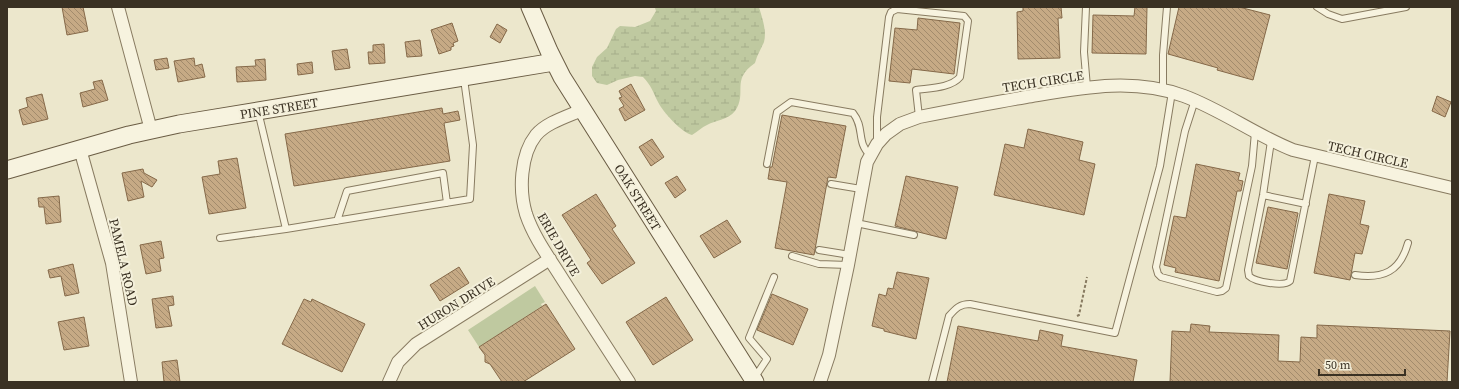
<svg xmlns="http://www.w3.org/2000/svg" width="1459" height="389" font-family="'Source Serif 4',serif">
<defs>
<pattern id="wetland-marsh" width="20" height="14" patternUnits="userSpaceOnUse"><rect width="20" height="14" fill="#bfc9a0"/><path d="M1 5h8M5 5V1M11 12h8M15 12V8" fill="none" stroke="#a5ad8a"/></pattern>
<pattern id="building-back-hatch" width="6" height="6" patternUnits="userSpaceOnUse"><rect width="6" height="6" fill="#c6aa85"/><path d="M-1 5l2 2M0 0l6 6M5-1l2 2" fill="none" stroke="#a28b6c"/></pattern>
</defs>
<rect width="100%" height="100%" fill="#ece7cc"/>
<path fill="#bfc9a0" d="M 535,286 L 545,302 L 541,304 L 542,306 L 479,347 L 468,330 Z"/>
<path fill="url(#wetland-marsh)" d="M 655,7 L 759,7 C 762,18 767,30 764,42 C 761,49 757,55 755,63 C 730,80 748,93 735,111 C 728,120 716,120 707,125 C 702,127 697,132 692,135 C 681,132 663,112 658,102 C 653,92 651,85 643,77 L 635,76 L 618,80 L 607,85 L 597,83 L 592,76 L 592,67 L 597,57 L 607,48 L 616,29 L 620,26 L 635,27 L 650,21 L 656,11 Z"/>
<path fill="url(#building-back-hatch)" stroke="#856949" d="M 62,7 L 83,7 L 88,31 L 67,35 Z
M 1023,7 L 1061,7 L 1062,18 L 1058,18 L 1060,58 L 1018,59 L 1017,12 L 1023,11 Z
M 1135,7 L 1147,7 L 1146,54 L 1092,53 L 1093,15 L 1134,16 Z
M 1179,7 L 1239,7 L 1270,15 L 1253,80 L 1217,70 L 1218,68 L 1168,54 Z
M 918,18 L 960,23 L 954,74 L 912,69 L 910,83 L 889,81 L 895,28 L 917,30 Z
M 452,23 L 458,41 L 453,43 L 454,46 L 451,47 L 451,50 L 439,54 L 431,30 Z
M 497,24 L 507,30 L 500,43 L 490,37 Z
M 420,40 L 422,56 L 407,57 L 405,42 Z
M 384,44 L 385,63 L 369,64 L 368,52 L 373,52 L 373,45 Z
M 347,49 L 350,68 L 335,70 L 332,51 Z
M 167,58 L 169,68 L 156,70 L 154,60 Z
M 194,58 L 195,66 L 202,64 L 205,77 L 178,82 L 174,61 Z
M 265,59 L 266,80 L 237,82 L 236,67 L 256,66 L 255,60 Z
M 312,62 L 313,73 L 298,75 L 297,64 Z
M 102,80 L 108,100 L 83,107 L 80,93 L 95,89 L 93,82 Z
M 631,84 L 645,110 L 625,121 L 619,109 L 624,106 L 619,98 L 622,97 L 619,91 Z
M 42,94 L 48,119 L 23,125 L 19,110 L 28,107 L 26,98 Z
M 1437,96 L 1451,102 L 1445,117 L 1432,111 Z
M 442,108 L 443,114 L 458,111 L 460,120 L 444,123 L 450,161 L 294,186 L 285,134 Z
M 782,115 L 846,126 L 836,178 L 828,177 L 814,255 L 775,248 L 787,182 L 768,179 L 770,167 L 772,167 Z
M 1028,129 L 1083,142 L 1079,160 L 1095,164 L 1084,215 L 994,195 L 1005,144 L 1024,148 Z
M 652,139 L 664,157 L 651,166 L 639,147 Z
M 237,158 L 246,208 L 209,214 L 202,177 L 220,174 L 218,161 Z
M 1196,164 L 1240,173 L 1238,180 L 1243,181 L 1241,191 L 1237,191 L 1219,281 L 1175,272 L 1176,268 L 1164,265 L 1174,216 L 1186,218 Z
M 143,169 L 144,173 L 157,180 L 152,187 L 141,181 L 144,197 L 128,201 L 122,173 Z
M 677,176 L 686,190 L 675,198 L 665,183 Z
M 906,176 L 958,187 L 946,239 L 895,226 Z
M 596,194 L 616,226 L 612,229 L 635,263 L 602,284 L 587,263 L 591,260 L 562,215 Z
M 1329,194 L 1365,201 L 1360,224 L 1369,226 L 1362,254 L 1355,253 L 1350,280 L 1314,273 Z
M 59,196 L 61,222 L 46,224 L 44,207 L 39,207 L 38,198 Z
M 1268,207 L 1298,213 L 1287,269 L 1256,263 Z
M 727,220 L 741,242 L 714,258 L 700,236 Z
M 161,241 L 164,258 L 159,259 L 161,271 L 146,274 L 140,245 Z
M 73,264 L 79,293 L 65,296 L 61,276 L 50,278 L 48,270 Z
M 459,267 L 469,283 L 440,301 L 430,285 Z
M 897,272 L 929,278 L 916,339 L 884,331 L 884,329 L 872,326 L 879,294 L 886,296 L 888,288 L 893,289 Z
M 772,294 L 808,309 L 793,345 L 757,330 Z
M 173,296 L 174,305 L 168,306 L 172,326 L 156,328 L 152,299 Z
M 666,297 L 693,340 L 653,365 L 626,322 Z
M 304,299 L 311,302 L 312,299 L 365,324 L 342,372 L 282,344 Z
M 546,304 L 575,349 L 523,382 L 502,382 L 490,364 L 485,362 L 485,355 L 479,347 Z
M 84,317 L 89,346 L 64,350 L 58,322 Z
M 1191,324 L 1210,326 L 1209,332 L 1279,335 L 1278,361 L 1300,362 L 1301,337 L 1317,338 L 1317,325 L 1450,331 L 1447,382 L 1170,382 L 1172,331 L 1190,332 Z
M 958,326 L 1038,341 L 1040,330 L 1063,335 L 1061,346 L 1137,360 L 1133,382 L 947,382 Z
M 177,360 L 180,382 L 164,382 L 162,362 Z"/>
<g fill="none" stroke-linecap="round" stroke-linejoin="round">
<defs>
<path id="service" d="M 1086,7 L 1084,52 L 1087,87
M 1317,7 L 1328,14 L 1342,19 L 1406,7
M 1163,90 L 1163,55 L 1167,7
M 1195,100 L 1185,131 L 1156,267 L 1158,274 L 1161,277 L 1217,292 L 1222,291 L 1226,288 L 1252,166 L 1255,132
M 258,111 L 286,229 L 470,199 L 473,145 L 464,79
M 1271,141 L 1263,195 L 1248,270 L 1249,276 C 1255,282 1284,287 1290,281 L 1315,156
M 877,144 L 877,117 L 889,17 L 891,12 L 897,9 L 964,16 L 968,21 L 960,77 C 951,88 929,88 916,90 L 919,117
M 767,164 L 777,112 L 791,102 L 853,113 C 865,128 856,142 870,155
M 831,184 L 861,189
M 1263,195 L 1306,204
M 337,221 L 347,191 L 443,173 L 447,203
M 856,223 L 914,235
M 220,238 L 286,229
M 819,250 L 850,255
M 792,256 L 819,264 L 848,265
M 1355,275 C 1383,279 1400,272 1408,243
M 755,377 L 767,359 L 749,338 L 774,277
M 932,382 L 949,316 C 956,308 960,304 970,304 L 1115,333 L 1160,166 L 1172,92"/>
<path id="minor" d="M 118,7 L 151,130
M 584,109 C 569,116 547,122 536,135 C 520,155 519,191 526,214 C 534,238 550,259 563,280 C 585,314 607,348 629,382
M 80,149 L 112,263 L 131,382
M 389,382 L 398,362 L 416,344 L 550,259
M 820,382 L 829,355 L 848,265 L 867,162 L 877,144 L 886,134 L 900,124 L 919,117 C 955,110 991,103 1026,97 C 1080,88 1132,77 1184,96 C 1222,110 1255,135 1293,150 L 1452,188"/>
<path id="secondary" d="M 530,7 L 549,51 L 562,77 L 755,382
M 7,170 L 129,135 L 179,124 L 554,62"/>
</defs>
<use href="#service" stroke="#887b61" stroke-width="8"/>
<use href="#minor" stroke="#887b61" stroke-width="14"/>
<use href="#secondary" stroke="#6a5c44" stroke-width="19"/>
<path stroke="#887b61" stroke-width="2" stroke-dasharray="3 2" stroke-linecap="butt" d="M 1077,316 L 1079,315 L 1087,277"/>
<use href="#service" stroke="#f7f3df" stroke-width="6"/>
<use href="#minor" stroke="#f7f3df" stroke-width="12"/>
<use href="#secondary" stroke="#f7f3df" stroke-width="17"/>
</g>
<g text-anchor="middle" stroke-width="4" stroke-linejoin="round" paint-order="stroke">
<g font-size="13" fill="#3a3123" stroke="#f4f0db">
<text transform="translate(1043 81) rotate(-9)" y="5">TECH CIRCLE</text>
<text transform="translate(279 108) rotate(-9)" y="5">PINE STREET</text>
<text transform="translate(1368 154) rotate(13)" y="5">TECH CIRCLE</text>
<text transform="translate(638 197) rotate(58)" y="5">OAK STREET</text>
<text transform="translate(559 244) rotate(60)" y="5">ERIE DRIVE</text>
<text transform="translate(124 262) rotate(77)" y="5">PAMELA ROAD</text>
<text transform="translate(456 303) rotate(-32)" y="5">HURON DRIVE</text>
</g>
</g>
<rect width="1459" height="389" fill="none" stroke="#3a3123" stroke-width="16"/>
<path d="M1319 369v6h86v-6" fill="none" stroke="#3a3123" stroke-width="2"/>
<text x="1325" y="369" font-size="12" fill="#3a3123" stroke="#f4f0db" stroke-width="3" paint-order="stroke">50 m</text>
</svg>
